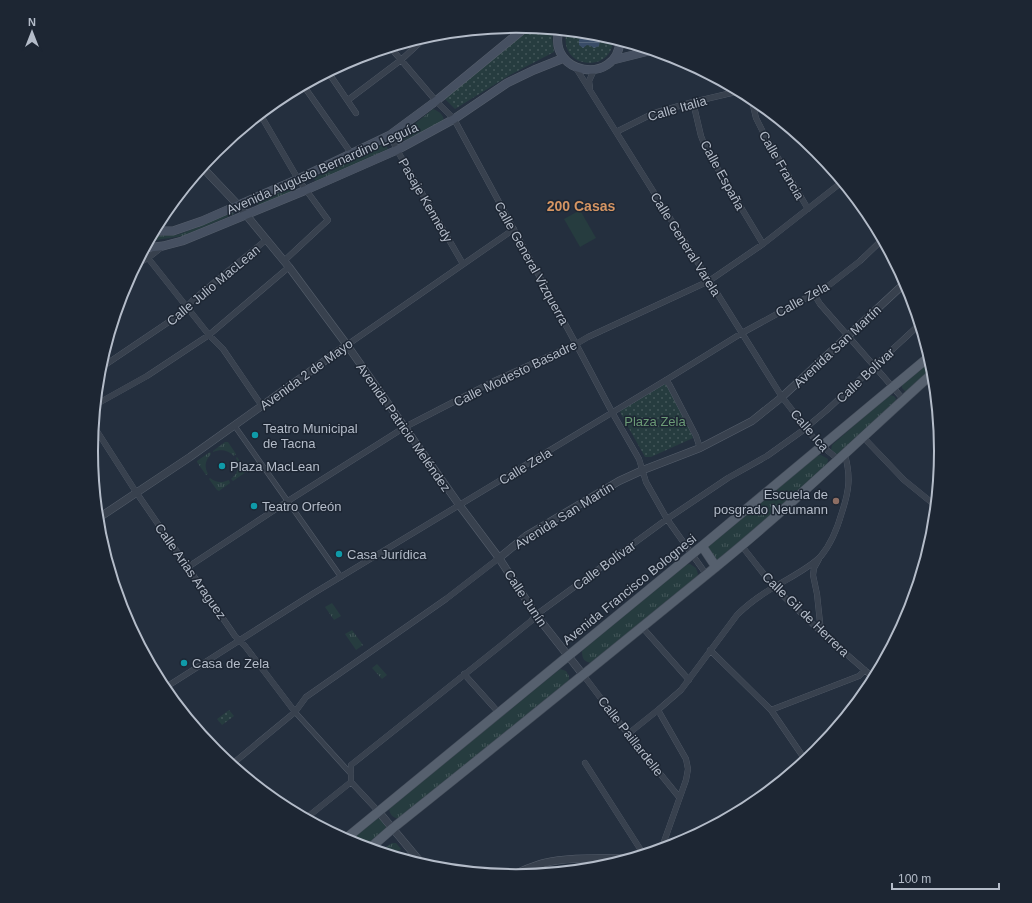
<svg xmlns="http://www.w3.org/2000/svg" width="1032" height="903" font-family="Arial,sans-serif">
<defs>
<pattern id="grass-tufts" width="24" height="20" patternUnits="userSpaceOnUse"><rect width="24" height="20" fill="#263c3f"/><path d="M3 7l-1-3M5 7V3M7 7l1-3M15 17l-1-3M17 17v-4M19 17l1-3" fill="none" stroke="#435659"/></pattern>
<pattern id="park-dots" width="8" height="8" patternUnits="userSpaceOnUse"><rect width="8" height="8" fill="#263c3f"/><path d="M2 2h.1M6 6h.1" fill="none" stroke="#435659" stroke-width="1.8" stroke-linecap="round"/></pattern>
<pattern id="water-rules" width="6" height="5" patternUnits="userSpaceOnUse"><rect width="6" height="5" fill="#394c67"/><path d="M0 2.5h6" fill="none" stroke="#53647b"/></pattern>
</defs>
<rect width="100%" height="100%" fill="#242f3e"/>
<path fill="url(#grass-tufts)" d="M 433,109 C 440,112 443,114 444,121 L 405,140 L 402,139 L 400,136 Z
M 385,144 L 388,149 L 316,182 L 314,178 Z
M 295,185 L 296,191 L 259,206 L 257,203 Z
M 232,212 L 234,214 L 183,236 L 149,241 L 151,236 L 177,235 L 198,227 Z
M 930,358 L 933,369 L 908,391 L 905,391 L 902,388 L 902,383 Z
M 889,395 L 894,396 L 896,399 L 895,403 L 841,453 L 836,454 L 831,450 L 832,445 Z
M 225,442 L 228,442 L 236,454 L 234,456 C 228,450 221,449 213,452 L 213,451 Z
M 210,452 L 211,454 C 205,461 204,466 208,474 L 206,475 L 197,462 L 197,461 Z
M 821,455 L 828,459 L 827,467 L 720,559 L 716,560 L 708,550 L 708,546 L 816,456 Z
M 237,457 L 246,470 L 246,472 L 233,481 L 231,479 C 238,473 240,466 236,458 Z
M 210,478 C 216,483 222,483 229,480 L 230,483 L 219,491 L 217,490 L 209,479 Z
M 690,564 L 696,568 L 698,574 L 695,580 L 592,663 C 584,662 582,659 582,651 L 683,565 Z
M 332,603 L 341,616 L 334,620 L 325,607 Z
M 352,630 L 363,645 L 356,650 L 345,634 Z
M 377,664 L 387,675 L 382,679 L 372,668 Z
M 560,669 L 566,671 L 569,676 L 569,683 L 399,819 C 392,817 390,815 389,808 Z
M 377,818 L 382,820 L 386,827 L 385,831 L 365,848 L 348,842 Z
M 392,843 L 396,843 L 401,849 L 391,856 L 379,852 Z"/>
<path fill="url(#park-dots)" d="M 531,28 L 553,30 L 552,38 L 554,52 L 510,75 L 455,109 L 444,98 Z
M 567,31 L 599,34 L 613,38 C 614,75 556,69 567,31 Z
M 666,384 L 692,435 L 693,438 L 651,457 L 645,457 L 622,416 L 620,411 L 663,385 Z
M 229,710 L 234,716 L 222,725 L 217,719 Z"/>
<path fill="#263c3f" d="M 580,210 L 596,238 L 580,247 L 564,219 Z"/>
<path fill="url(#water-rules)" d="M 585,33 L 595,34 L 595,36 L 600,41 L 599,46 L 594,48 L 591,46 L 587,45 L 583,48 L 579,45 L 579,40 L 581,37 L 584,37 Z"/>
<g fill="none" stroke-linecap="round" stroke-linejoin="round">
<defs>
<path id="pedestrian" d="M 234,425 L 341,577
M 295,712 L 351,774"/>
<path id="minor" d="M 390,47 L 436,101 L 454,119 L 576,344 L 612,412 L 639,459 L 646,482 L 667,519 L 706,574
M 576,68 L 782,397 L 817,442 L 839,460
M 328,72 L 356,113
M 303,85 L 351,153
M 590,88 L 589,81 L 594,70
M 751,97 L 756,118 L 764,134 L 808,209
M 348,100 L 401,60 L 427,36
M 693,102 L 701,136 L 707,151 L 763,244
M 260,114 L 298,179 L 328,220 L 284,261
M 616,132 L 654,113 L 693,102 L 740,91
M 390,135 L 397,150 L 463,264
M 144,250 L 148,258 L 209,335 L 223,349 L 262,406
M 136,264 L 148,258 L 162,247
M 814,294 L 820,304 L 903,399
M 347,345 L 514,229
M 99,369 L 179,315 L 194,299 L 266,240
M 666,380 L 669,384 L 696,436 L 700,448
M 95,405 L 147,376 L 209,335 L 289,267
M 93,425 L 136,492 L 235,636 L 245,646 L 295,712
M 863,437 L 904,480 L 936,506
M 933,504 L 937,499
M 741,545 L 774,587 L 821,632 L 875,679
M 819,559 L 814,568 L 813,575 L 817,594 L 821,632
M 188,567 L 288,501 L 405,427 L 496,380 L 576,344 L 588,337 L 709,281 L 763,244 L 842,182
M 642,627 L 689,680
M 710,650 L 771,710 L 806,761
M 464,674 L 499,713
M 584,676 L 628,734 L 679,797
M 163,689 L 314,593 L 666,380 L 742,333 L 828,286 L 860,261 L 883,239
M 658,710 L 686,759 L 688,769 L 686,780 L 661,850
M 771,710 L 859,676 L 865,670
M 628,734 L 658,710 L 681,690 L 737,615 C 748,604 762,594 776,586 C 789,578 811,567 821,556 C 831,544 838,526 842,512 C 849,491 851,477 845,455
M 585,763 L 644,855
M 231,765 L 295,712 L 306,697 L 446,599 L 499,558
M 351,782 L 351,765 L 504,643 L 531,621 L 536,615 L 667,519 L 728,478 L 767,456 L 802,431 L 827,410 L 920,324
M 351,782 L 378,811
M 305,819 L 351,782"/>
<path id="tertiary" d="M 202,167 L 238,205 L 289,267 L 347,345 L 460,506 L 499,558 L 536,615 L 584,676
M 97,519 L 190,457 L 347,345
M 499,558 L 526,536 L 619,481 L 643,470 L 700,448 L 752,421 L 782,397 L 906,282
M 378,811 L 424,866
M 509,876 C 520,872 532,866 544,863 C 573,856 604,859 633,858"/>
<path id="secondary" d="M 559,30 C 547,75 617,86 620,41
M 613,60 L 653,50
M 154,231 L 173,231 L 202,221 L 298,179 L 390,135 L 436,101 L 526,27
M 145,248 L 163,246 L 182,241 L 306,190 L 397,150 L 454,119 L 507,83 L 534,70 L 564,58"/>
<path id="primary" d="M 702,546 L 716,567
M 344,840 L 702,546 L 930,356
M 369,849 L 393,828 C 501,742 609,654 717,566 C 792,505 862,437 934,372"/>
</defs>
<use href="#pedestrian" stroke="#565f6c" stroke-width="5.5"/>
<use href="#minor" stroke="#565f6c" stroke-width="6"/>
<use href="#tertiary" stroke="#565f6c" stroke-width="8"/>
<use href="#secondary" stroke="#565f6c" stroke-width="9"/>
<use href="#primary" stroke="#414a57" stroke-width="10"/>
<use href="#pedestrian" stroke="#38414e" stroke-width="4.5"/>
<use href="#minor" stroke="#38414e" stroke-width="5.5"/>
<use href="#tertiary" stroke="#38414e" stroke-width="7"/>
<use href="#secondary" stroke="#465061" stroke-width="8"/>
<use href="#primary" stroke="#56606e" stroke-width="9"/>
</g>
<g fill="#0f9aa8" stroke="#1d2633" stroke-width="1.5">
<circle cx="255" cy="435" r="4"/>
<circle cx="222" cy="466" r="4"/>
<circle cx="254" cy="506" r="4"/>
<circle cx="339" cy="554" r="4"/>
<circle cx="184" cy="663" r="4"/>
</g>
<circle fill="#8d6e63" stroke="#1d2633" stroke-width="1.5" cx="836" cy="501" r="4"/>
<g text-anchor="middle" stroke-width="3" stroke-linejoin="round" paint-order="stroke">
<g font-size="13" fill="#b4bcc9" stroke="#1d2633">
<text transform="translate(677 108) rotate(-16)" y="5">Calle Italia</text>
<text transform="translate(782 165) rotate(60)" y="5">Calle Francia</text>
<text transform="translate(322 168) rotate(-24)" y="5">Avenida Augusto Bernardino Leguía</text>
<text transform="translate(723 175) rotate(61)" y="5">Calle España</text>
<text transform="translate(426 200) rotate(60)" y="5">Pasaje Kennedy</text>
<text transform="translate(686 244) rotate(58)" y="5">Calle General Varela</text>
<text transform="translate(532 263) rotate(61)" y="5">Calle General Vizquerra</text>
<text transform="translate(213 285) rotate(-40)" y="5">Calle Julio MacLean</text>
<text transform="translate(802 299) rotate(-29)" y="5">Calle Zela</text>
<text transform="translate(837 346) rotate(-43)" y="5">Avenida San Martín</text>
<text transform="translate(515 373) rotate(-26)" y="5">Calle Modesto Basadre</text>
<text transform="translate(306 374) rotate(-36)" y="5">Avenida 2 de Mayo</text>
<text transform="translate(865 375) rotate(-43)" y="5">Calle Bolívar</text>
<text transform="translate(404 427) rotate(55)" y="5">Avenida Patricio Meléndez</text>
<text transform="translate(810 430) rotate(49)" y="5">Calle Ica</text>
<text transform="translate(525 466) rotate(-31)" y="5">Calle Zela</text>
<text transform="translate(564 515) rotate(-32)" y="5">Avenida San Martín</text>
<text transform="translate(604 565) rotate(-36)" y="5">Calle Bolívar</text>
<text transform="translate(191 571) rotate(55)" y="5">Calle Arias Araguez</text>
<text transform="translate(629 589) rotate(-39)" y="5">Avenida Francisco Bolognesi</text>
<text transform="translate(526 598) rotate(56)" y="5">Calle Junín</text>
<text transform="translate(806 614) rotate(44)" y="5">Calle Gil de Herrera</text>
<text transform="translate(631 736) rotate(52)" y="5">Calle Paillardelle</text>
</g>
<g font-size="13" fill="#6b9a76" stroke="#1d2633">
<text x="655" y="426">Plaza Zela</text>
</g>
<g font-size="13" fill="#b4bcc9" stroke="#1d2633" text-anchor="start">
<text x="263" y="433">Teatro Municipal<tspan x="263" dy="15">de Tacna</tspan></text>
<text x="230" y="471">Plaza MacLean</text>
<text x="828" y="499" text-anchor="end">Escuela de<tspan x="828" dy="15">posgrado Neumann</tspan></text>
<text x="262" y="511">Teatro Orfeón</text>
<text x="347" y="559">Casa Jurídica</text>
<text x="192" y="668">Casa de Zela</text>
</g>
<g font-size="14" font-weight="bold" fill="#d59563" stroke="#1d2633">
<text x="581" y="211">200 Casas</text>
</g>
</g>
<path d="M0 0H1032V903H0ZM98 451a418 418 0 1 1 836 0a418 418 0 1 1-836 0Z" fill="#1d2633" fill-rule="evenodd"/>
<path fill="none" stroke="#b4bcc9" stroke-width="2" d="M98 451a418 418 0 1 1 836 0a418 418 0 1 1-836 0Z"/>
<g transform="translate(32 32)" stroke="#1d2633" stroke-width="3" paint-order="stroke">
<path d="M0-3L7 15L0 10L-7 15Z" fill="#b4bcc9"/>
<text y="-6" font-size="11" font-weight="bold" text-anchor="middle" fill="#b4bcc9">N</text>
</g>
<path d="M892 883v6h107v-6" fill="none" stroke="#b4bcc9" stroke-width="2"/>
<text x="898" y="883" font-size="12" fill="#b4bcc9" stroke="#1d2633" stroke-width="3" paint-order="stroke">100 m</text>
</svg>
